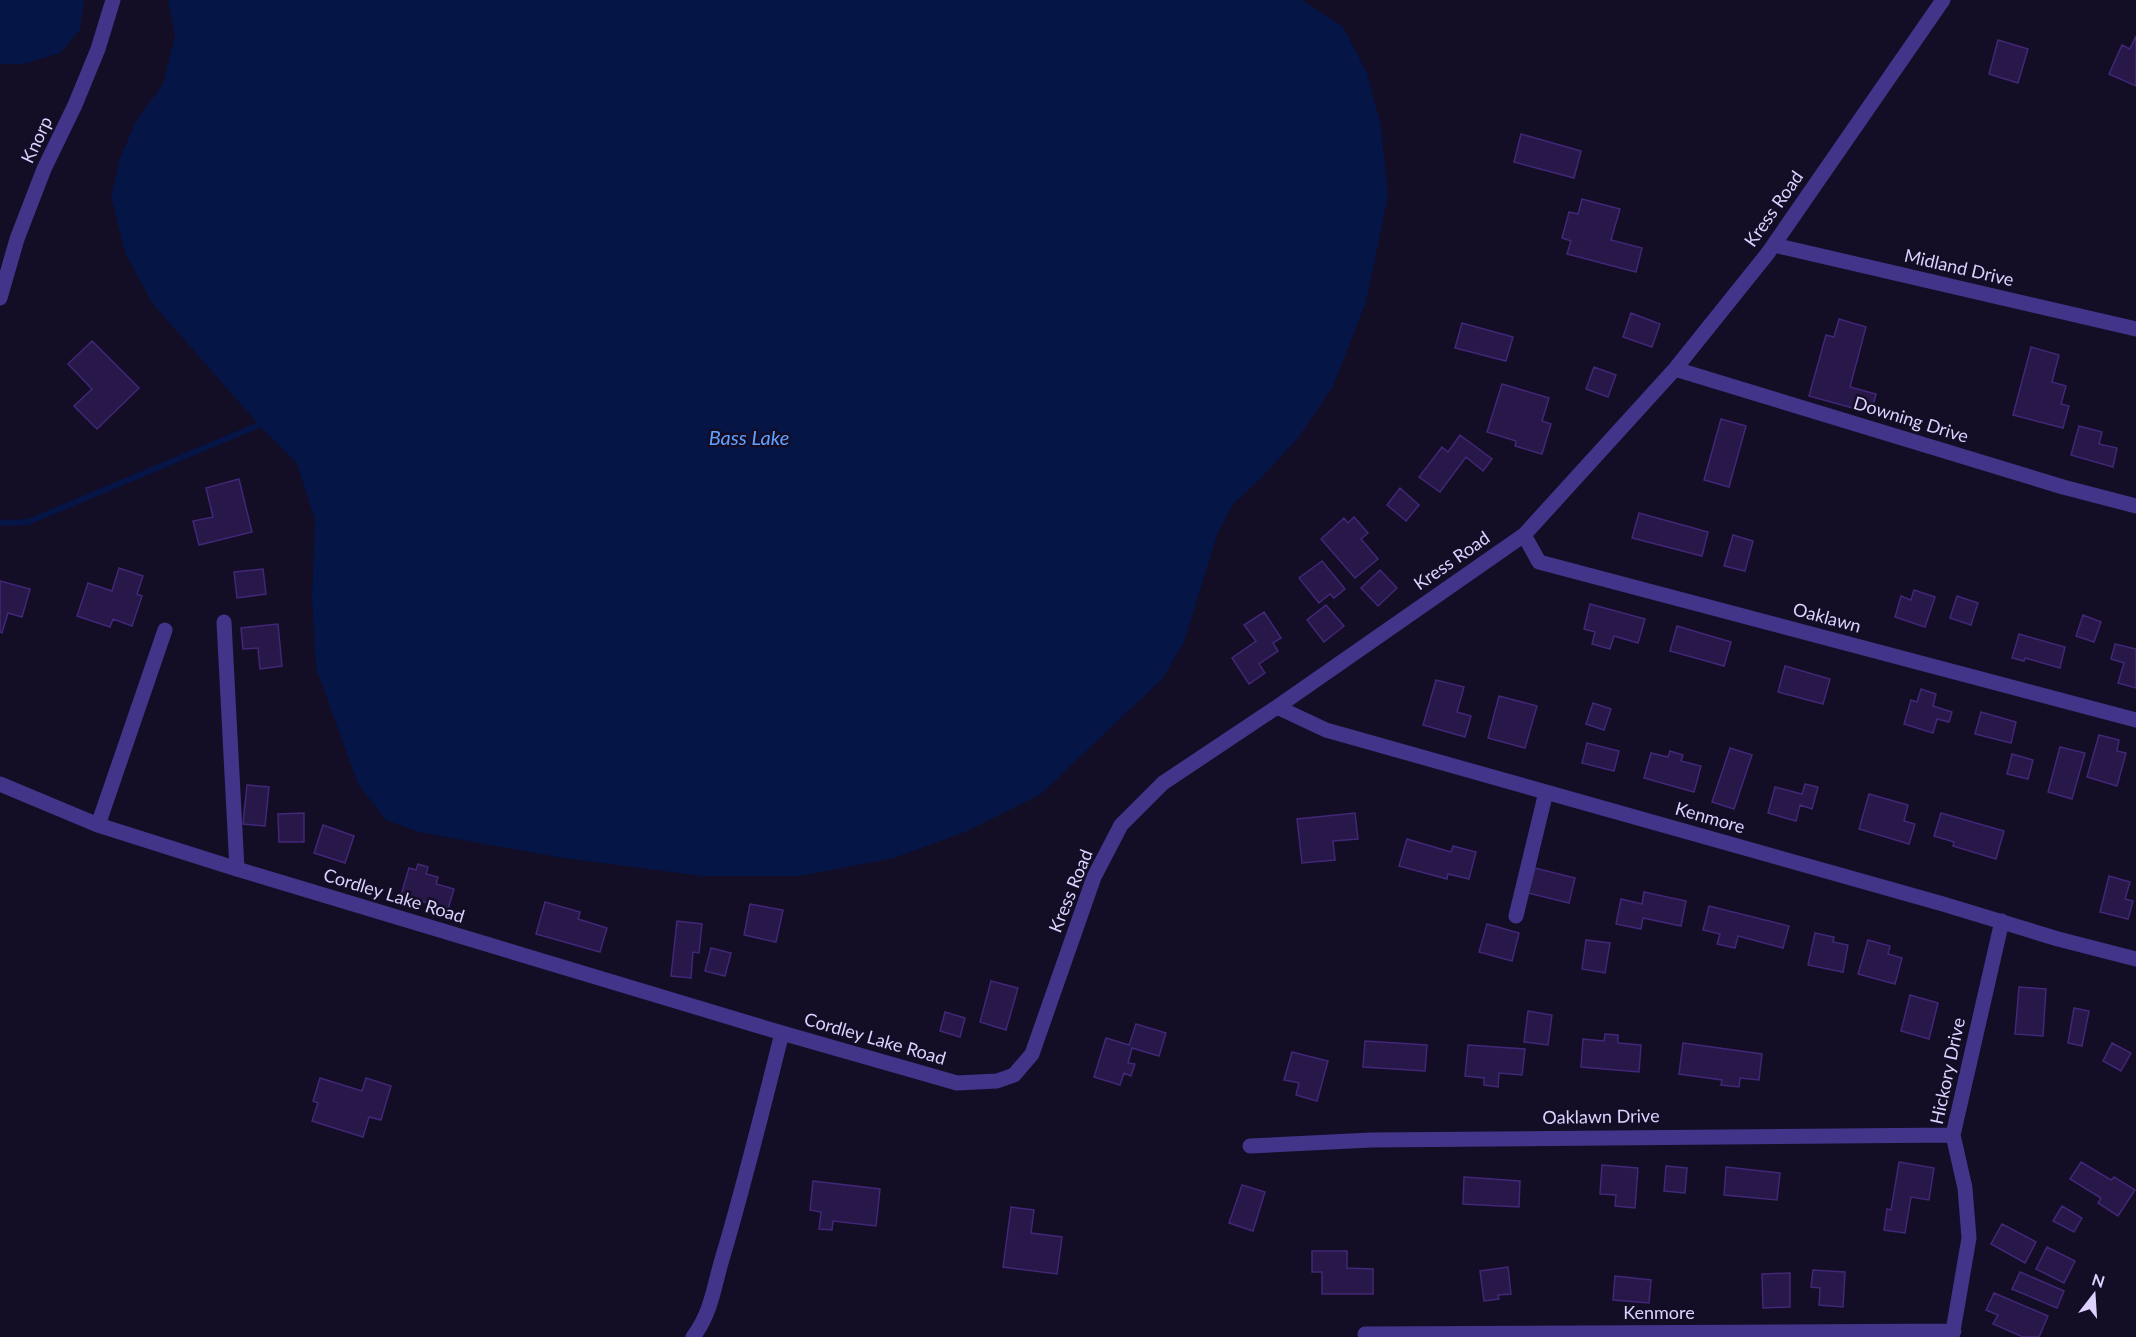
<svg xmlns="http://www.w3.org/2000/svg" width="2136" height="1337" font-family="Lato,sans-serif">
<rect width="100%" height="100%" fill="#140d26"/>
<path fill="#051546" d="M 0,0 L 84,0 L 80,30 L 60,53 L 23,64 L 0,64 Z
M 168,0 L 1302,0 L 1343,27 L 1367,73 L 1381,126 L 1388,196 L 1366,302 L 1333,386 L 1298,438 L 1262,477 L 1234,503 L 1218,532 L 1184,642 L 1162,679 L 1041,794 L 965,832 L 894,858 L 800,876 L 702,876 L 557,857 L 419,832 L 386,820 L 358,784 L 316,668 L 312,598 L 315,520 L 297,464 L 259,425 L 153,304 L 126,255 L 111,197 L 120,158 L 136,121 L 163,84 L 175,36 Z"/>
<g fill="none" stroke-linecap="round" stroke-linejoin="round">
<path stroke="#051546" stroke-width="6" d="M 0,523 L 28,522 L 259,425 L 262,420"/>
</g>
<path fill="#281749" stroke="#412777" stroke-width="1.5" d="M 2136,36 L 2136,86 L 2109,74 L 2122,45 L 2130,49 Z
M 1998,40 L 2028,49 L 2018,83 L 1989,74 Z
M 1521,134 L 1581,151 L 1574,178 L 1514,162 Z
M 1582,199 L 1620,209 L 1611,240 L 1642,248 L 1636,272 L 1567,254 L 1571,241 L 1562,238 L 1569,212 L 1578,214 Z
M 1631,313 L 1660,324 L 1652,347 L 1623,337 Z
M 1839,319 L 1866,327 L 1850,387 L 1876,394 L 1871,413 L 1809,396 L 1826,335 L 1834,337 Z
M 1462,323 L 1513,337 L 1506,361 L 1455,348 Z
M 92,341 L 139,388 L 97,429 L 74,406 L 92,389 L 68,364 Z
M 2031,347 L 2059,355 L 2052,382 L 2066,386 L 2061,404 L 2069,406 L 2063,428 L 2013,415 Z
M 1594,367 L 1616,375 L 1608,397 L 1586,389 Z
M 1502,384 L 1549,398 L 1542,421 L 1551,424 L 1542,454 L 1515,446 L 1516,441 L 1487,432 Z
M 1721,419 L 1746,426 L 1729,487 L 1704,480 Z
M 2079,426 L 2102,432 L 2099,444 L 2117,448 L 2113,467 L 2071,455 Z
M 1460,435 L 1492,459 L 1483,471 L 1466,457 L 1440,492 L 1419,477 L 1442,447 L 1448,452 Z
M 239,479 L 252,532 L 199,545 L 193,521 L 213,517 L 206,488 Z
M 1400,488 L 1419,505 L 1406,521 L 1387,505 Z
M 1639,513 L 1708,532 L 1702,556 L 1632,538 Z
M 1354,517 L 1368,533 L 1361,539 L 1378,559 L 1355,578 L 1321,539 L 1344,518 L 1348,523 Z
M 1733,535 L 1753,541 L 1745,571 L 1724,566 Z
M 1322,561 L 1345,589 L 1334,598 L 1330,594 L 1319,603 L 1299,578 Z
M 119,568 L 143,576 L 137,594 L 142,596 L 132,626 L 113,619 L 110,627 L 77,616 L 88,583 L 112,591 Z
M 263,569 L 266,594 L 237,598 L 234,572 Z
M 1380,570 L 1397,588 L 1378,606 L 1361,588 Z
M 0,581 L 30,589 L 22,617 L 8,613 L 2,633 L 0,632 Z
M 1914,590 L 1935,597 L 1925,627 L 1895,617 L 1901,596 L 1911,600 Z
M 1957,596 L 1978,603 L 1971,625 L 1950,618 Z
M 1590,604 L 1645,619 L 1638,643 L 1614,636 L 1610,649 L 1592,644 L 1595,632 L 1584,629 Z
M 1326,605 L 1344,626 L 1324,642 L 1307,620 Z
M 1264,612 L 1281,638 L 1273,643 L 1278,651 L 1259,664 L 1265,673 L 1249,684 L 1232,658 L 1256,641 L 1244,625 Z
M 2083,615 L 2101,622 L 2094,642 L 2076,636 Z
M 278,624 L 282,666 L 260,669 L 258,648 L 243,649 L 241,628 Z
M 1677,626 L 1731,642 L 1724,666 L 1670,651 Z
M 2019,634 L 2065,647 L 2060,668 L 2025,658 L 2024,661 L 2012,658 Z
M 2115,644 L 2136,649 L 2136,688 L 2118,683 L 2124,663 L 2111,659 Z
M 1785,666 L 1830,679 L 1823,704 L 1778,692 Z
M 1436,680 L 1464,687 L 1457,712 L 1471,716 L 1465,737 L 1423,725 Z
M 1921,689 L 1936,694 L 1933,706 L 1952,712 L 1949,722 L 1937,719 L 1933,733 L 1904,724 L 1911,700 L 1917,702 Z
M 1499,696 L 1537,706 L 1525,748 L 1488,738 Z
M 1593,703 L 1611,709 L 1604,730 L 1586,724 Z
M 1981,712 L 2016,722 L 2011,743 L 1975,734 Z
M 2099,735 L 2119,740 L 2117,751 L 2126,753 L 2117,786 L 2087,777 Z
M 1587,743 L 1619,751 L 1614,771 L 1582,763 Z
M 2060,747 L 2085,753 L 2072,799 L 2048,792 Z
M 1730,748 L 1752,755 L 1734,809 L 1712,802 Z
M 1670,751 L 1683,755 L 1681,761 L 1701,766 L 1694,792 L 1644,778 L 1651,753 L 1668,757 Z
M 2012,754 L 2033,760 L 2028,779 L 2007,774 Z
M 1805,784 L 1818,787 L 1812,809 L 1800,805 L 1796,821 L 1768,813 L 1775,787 L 1802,794 Z
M 247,785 L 269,787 L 265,826 L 243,824 Z
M 1869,794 L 1908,805 L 1904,821 L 1915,824 L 1909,844 L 1859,829 Z
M 304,813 L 304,842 L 279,842 L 278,814 Z
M 1355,813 L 1358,839 L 1333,841 L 1335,860 L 1302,863 L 1297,819 Z
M 1941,813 L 2004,831 L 1996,859 L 1953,846 L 1954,842 L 1934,836 Z
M 323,825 L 354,836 L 345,863 L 314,853 Z
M 1407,839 L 1451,852 L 1453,846 L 1476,852 L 1469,879 L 1448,874 L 1447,879 L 1399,866 Z
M 418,864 L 428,867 L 426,874 L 438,877 L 436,884 L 454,889 L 448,909 L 401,895 L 409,868 L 416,870 Z
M 1535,868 L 1575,878 L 1569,903 L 1528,893 Z
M 2109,876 L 2130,882 L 2125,899 L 2133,901 L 2128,919 L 2100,912 Z
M 1644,892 L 1686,901 L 1681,926 L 1643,918 L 1641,929 L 1616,924 L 1621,899 L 1642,904 Z
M 545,902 L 580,912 L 578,919 L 607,928 L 600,952 L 536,934 Z
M 750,904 L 783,910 L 776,942 L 744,935 Z
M 1709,906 L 1789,926 L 1783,948 L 1738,936 L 1735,948 L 1717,944 L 1720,934 L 1703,930 Z
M 677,921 L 702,924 L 699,953 L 693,952 L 691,978 L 671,976 Z
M 1487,924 L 1519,933 L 1512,961 L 1479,952 Z
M 1815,933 L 1834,937 L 1833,942 L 1848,945 L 1843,972 L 1808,965 Z
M 1586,940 L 1610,943 L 1605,973 L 1582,969 Z
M 1868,940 L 1890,946 L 1888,954 L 1902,958 L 1895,984 L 1858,974 Z
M 711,948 L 731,953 L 725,976 L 705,971 Z
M 991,981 L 1018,988 L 1006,1030 L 980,1022 Z
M 2019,987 L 2046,989 L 2043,1036 L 2015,1034 Z
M 1910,995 L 1938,1003 L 1929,1039 L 1901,1031 Z
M 2074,1008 L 2089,1011 L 2082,1046 L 2068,1043 Z
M 1528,1011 L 1552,1015 L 1548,1045 L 1524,1042 Z
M 945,1012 L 965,1018 L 960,1037 L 940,1031 Z
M 1136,1024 L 1166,1033 L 1159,1056 L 1132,1048 L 1128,1063 L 1135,1064 L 1131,1076 L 1124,1073 L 1120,1085 L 1094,1077 L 1106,1038 L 1129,1045 Z
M 1605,1034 L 1618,1035 L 1618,1043 L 1641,1045 L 1639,1072 L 1581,1067 L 1583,1039 L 1604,1041 Z
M 1365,1041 L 1427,1045 L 1425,1071 L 1363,1067 Z
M 1683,1043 L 1762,1054 L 1759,1080 L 1740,1078 L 1739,1087 L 1721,1085 L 1722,1080 L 1679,1074 Z
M 2112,1043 L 2131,1053 L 2121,1071 L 2103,1061 Z
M 1468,1045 L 1525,1049 L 1522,1075 L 1499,1073 L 1498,1087 L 1484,1085 L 1484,1078 L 1465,1076 Z
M 1292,1052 L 1328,1061 L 1317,1101 L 1296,1095 L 1299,1083 L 1284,1080 Z
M 320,1078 L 362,1091 L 366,1078 L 391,1086 L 381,1120 L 369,1117 L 363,1137 L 312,1121 L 318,1103 L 313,1101 Z
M 1899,1162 L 1934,1168 L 1929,1200 L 1911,1197 L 1905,1233 L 1884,1230 L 1887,1209 L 1891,1210 Z
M 2081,1162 L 2111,1180 L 2114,1177 L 2135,1190 L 2118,1216 L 2098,1203 L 2101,1198 L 2070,1179 Z
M 1602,1165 L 1638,1168 L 1635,1208 L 1615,1206 L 1616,1195 L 1600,1194 Z
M 1666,1166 L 1687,1168 L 1685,1193 L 1664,1191 Z
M 1726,1167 L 1780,1173 L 1777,1200 L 1724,1195 Z
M 1464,1177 L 1520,1181 L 1519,1207 L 1463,1204 Z
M 813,1181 L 880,1189 L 876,1226 L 833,1221 L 832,1230 L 819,1229 L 821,1212 L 810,1210 Z
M 1242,1185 L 1265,1192 L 1253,1231 L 1229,1223 Z
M 2062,1206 L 2082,1218 L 2074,1232 L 2053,1221 Z
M 1011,1207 L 1034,1210 L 1031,1233 L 1062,1237 L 1057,1274 L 1003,1267 Z
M 2002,1224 L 2036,1242 L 2025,1263 L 1991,1244 Z
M 2047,1247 L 2075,1261 L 2064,1283 L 2036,1269 Z
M 1312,1251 L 1347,1251 L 1347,1268 L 1373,1269 L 1373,1294 L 1322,1294 L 1322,1272 L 1312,1272 Z
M 1508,1267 L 1511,1294 L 1498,1295 L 1499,1299 L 1484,1301 L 1480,1271 Z
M 1813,1270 L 1845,1272 L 1843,1307 L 1819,1305 L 1820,1288 L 1811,1287 Z
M 2020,1272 L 2064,1291 L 2057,1308 L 2012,1289 Z
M 1790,1273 L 1790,1307 L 1763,1308 L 1762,1274 Z
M 1615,1276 L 1651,1280 L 1649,1303 L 1613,1300 Z
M 1994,1293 L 2048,1316 L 2039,1337 L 2023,1337 L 1993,1324 L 1998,1315 L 1986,1310 Z"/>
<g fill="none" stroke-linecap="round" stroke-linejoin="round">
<path stroke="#423489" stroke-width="15" d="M 1774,245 L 2136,329
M 0,298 L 17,239 L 44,169 L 75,105 L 98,49 L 113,0
M 1675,369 L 2063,487 L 2136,506
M 1524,535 L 1539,562 L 2136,720
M 224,622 L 237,869
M 1277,707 L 1326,730 L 1943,904 L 2058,939 L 2136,959
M 0,784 L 98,825 L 237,869 L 782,1033 L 957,1083 L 997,1081 L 1014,1075 L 1032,1054 L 1094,877 L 1121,825 L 1163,783 L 1277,707 L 1524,535 L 1675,369 L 1768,253 L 1943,0
M 98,825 L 165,630
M 1516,916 L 1546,792
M 1250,1146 L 1371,1140 L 1953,1135
M 1365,1334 L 1954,1331
M 693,1337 C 712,1312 714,1285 723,1256 C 745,1182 763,1108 782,1033
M 1952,1337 L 1969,1238 L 1965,1188 L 1953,1135 L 2002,921"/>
</g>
<g text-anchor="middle" stroke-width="5" stroke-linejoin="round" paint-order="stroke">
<g font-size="18" fill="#ddd2ff" stroke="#140d26">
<text transform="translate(37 140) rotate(-65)" y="6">Knorp</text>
<text transform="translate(1774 209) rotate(-55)" y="6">Kress Road</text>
<text transform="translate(1959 268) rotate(13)" y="6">Midland Drive</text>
<text transform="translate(1911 420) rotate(17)" y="6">Downing Drive</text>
<text transform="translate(1452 561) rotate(-35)" y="6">Kress Road</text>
<text transform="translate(1827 618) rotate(15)" y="6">Oaklawn</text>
<text transform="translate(1710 818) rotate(16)" y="6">Kenmore</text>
<text transform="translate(1071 891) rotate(-68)" y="6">Kress Road</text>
<text transform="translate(394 896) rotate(17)" y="6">Cordley Lake Road</text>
<text transform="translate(875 1039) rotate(16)" y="6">Cordley Lake Road</text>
<text transform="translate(1948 1071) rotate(-78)" y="6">Hickory Drive</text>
<text transform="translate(1601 1117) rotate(-1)" y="6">Oaklawn Drive</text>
<text x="1659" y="1319">Kenmore</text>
</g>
<g font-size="20" font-style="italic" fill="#60a1ff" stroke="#140d26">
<text x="749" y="445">Bass Lake</text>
</g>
</g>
<g transform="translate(2094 1295) rotate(17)" stroke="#140d26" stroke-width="4.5" paint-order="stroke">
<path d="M0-4.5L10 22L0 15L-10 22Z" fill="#ddd2ff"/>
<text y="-9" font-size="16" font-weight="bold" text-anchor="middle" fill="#ddd2ff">N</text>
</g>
</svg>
